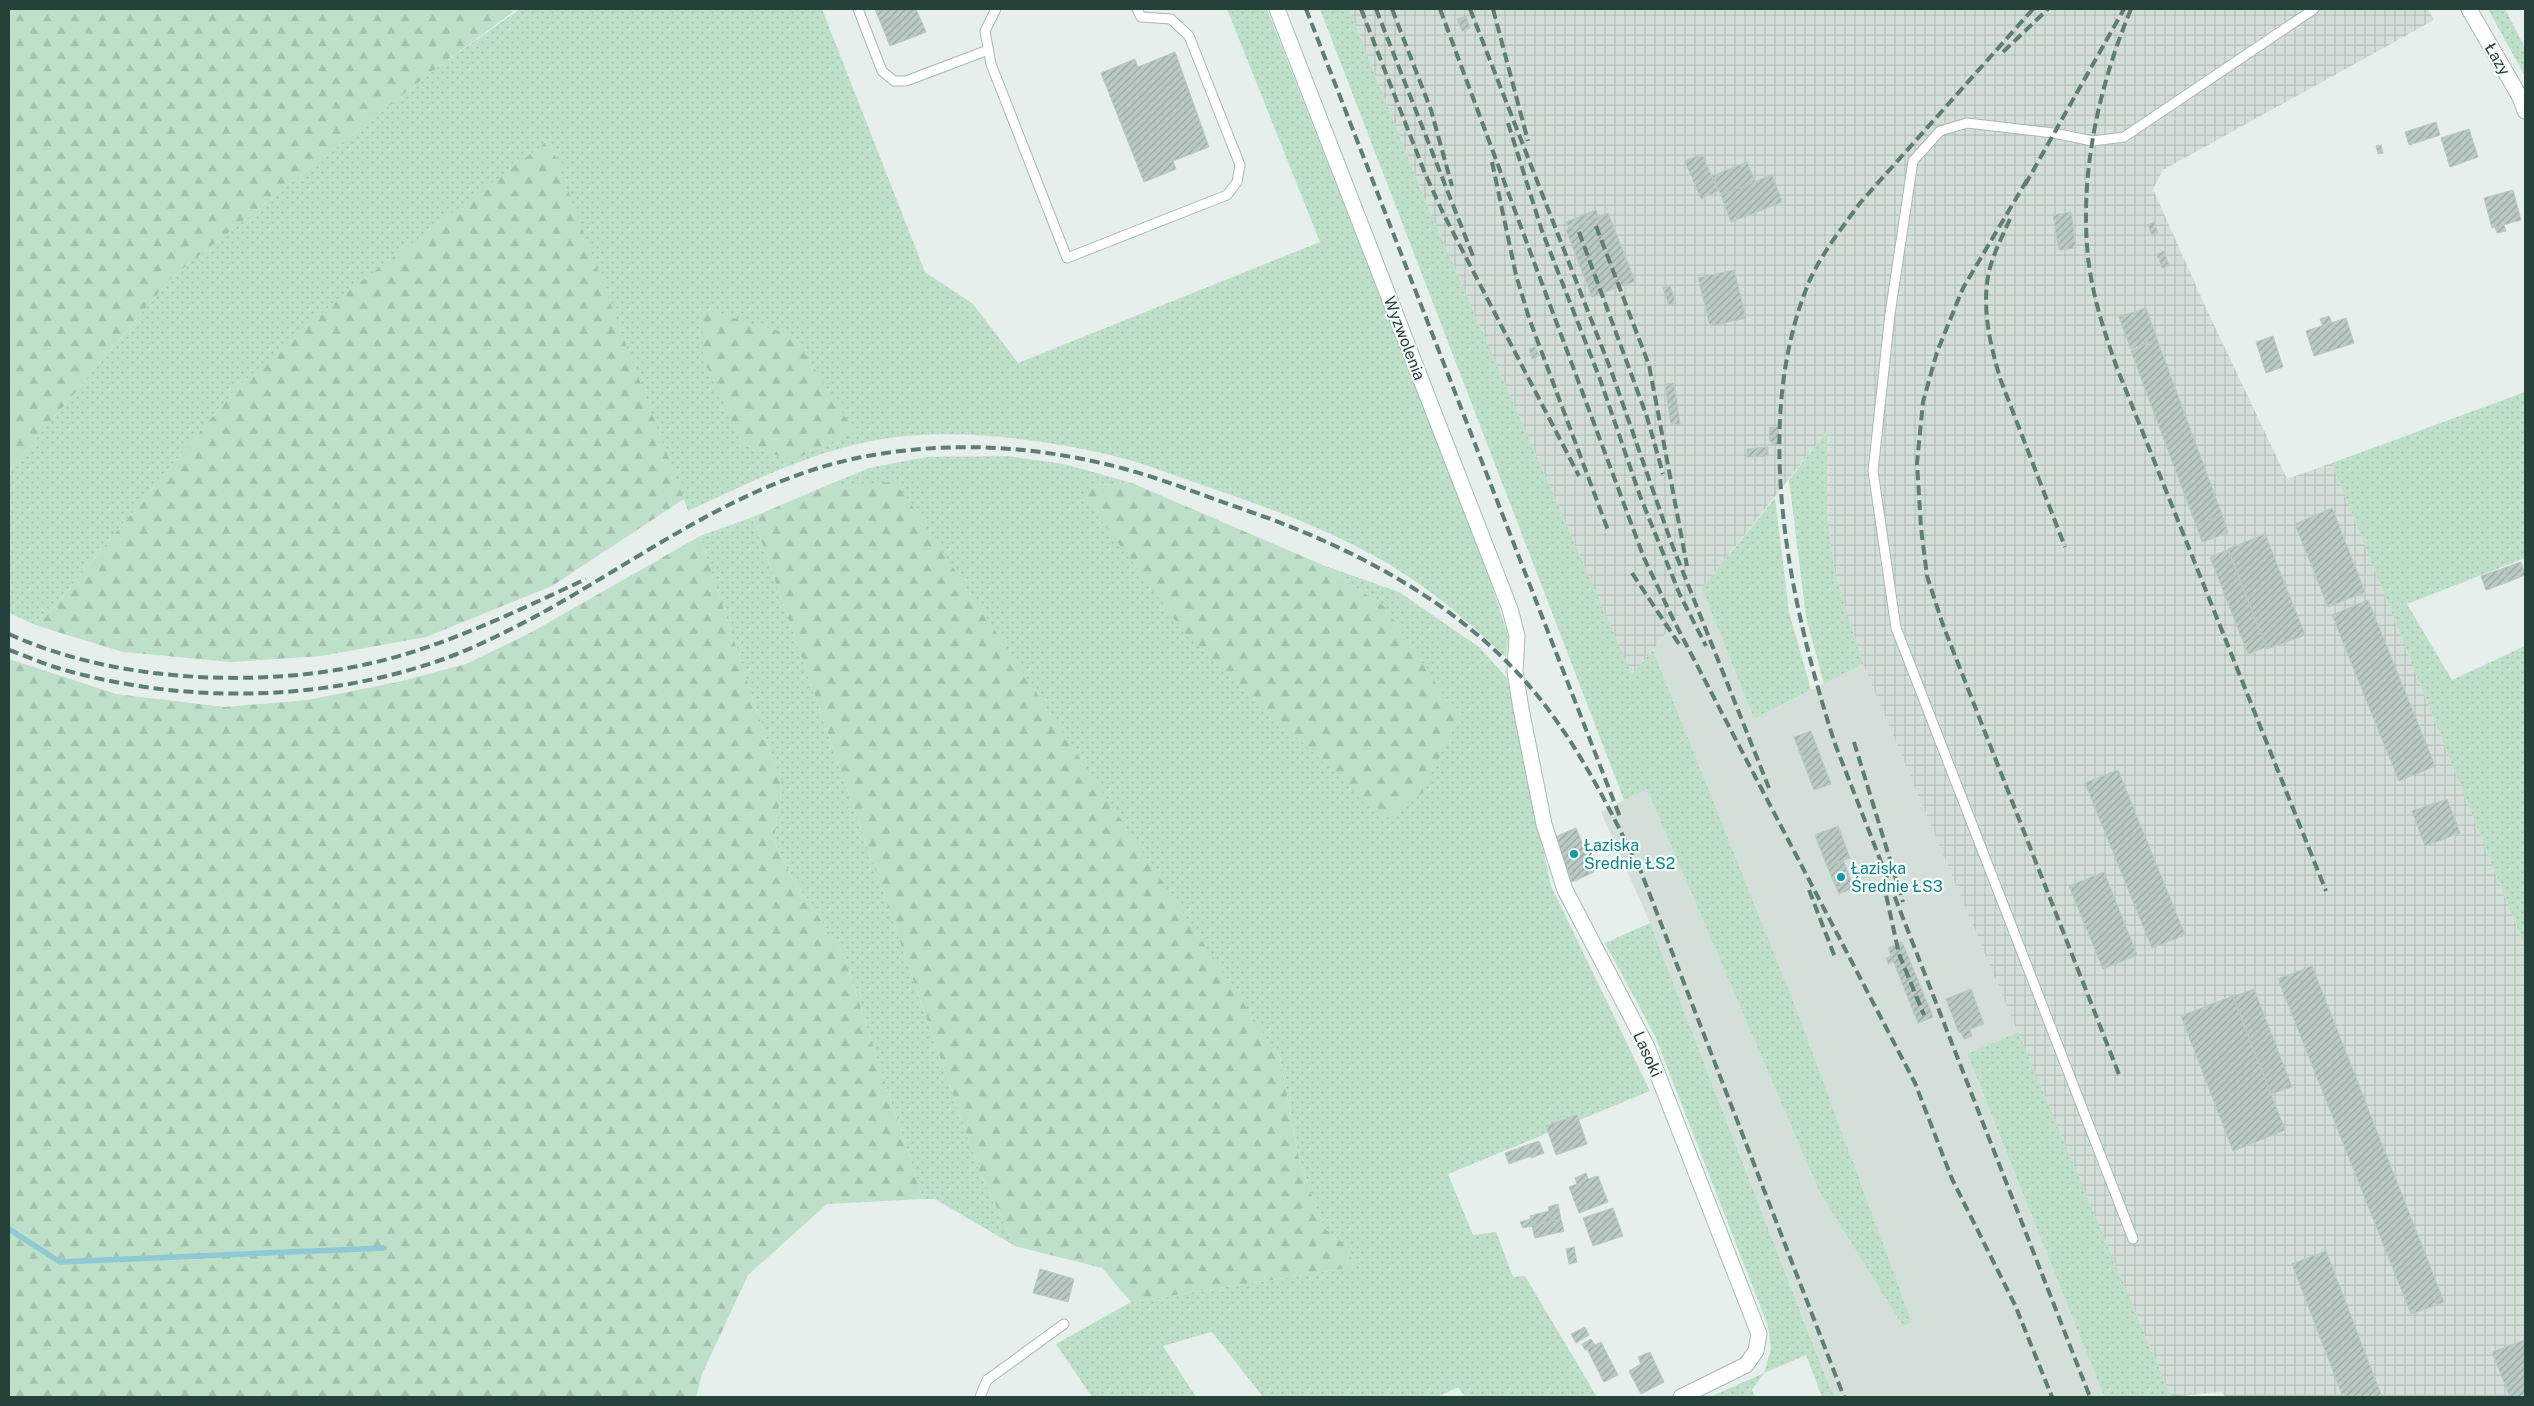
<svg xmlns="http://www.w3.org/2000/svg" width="2534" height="1406" font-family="'Public Sans',sans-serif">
<defs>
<pattern id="industrial-grid" width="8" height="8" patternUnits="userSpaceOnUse" patternTransform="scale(1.25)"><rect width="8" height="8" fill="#d4dfda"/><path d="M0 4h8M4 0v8" fill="none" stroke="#b6c1bc"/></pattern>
<pattern id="grass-dots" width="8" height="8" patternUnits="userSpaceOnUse" patternTransform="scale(1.25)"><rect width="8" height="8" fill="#bfe0c8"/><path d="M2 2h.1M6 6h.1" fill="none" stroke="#a4c1ad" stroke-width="1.8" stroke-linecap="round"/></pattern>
<pattern id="forest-firs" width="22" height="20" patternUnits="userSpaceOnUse" patternTransform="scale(1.25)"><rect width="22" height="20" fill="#bfe0c8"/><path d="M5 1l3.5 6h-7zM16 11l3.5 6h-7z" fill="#a4c1ad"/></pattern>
<pattern id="building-hatch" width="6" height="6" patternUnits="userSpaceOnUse" patternTransform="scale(1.25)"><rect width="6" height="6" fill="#bbcac4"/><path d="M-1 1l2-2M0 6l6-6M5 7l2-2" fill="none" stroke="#98a6a0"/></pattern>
</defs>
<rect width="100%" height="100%" fill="#e6efeb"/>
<path fill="#d4dfda" d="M 1702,588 L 1754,719 L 1863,664 L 2018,1032 L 1967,1055 L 2104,1397 L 1834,1397 L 1650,923 L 1601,812 L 1647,788 L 1819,1191 L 1903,1325 L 1912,1322 L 1801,1021 L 1653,650 Z"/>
<path fill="url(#industrial-grid)" d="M 1349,9 L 2428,9 L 2434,20 L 2163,170 L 2153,189 L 2206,308 L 2287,479 L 2332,463 L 2525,947 L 2525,1397 L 2226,1397 L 2221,1392 L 2171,1397 L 1863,664 L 1835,573 L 1827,517 L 1827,431 L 1632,676 L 1427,205 Z"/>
<path fill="url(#grass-dots)" d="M 520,9 L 822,9 L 925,272 L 973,304 L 1018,363 L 1320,242 L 1227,9 L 1267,9 L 1484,561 L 1508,636 L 1506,657 C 1474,628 1443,599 1406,575 C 1350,538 1283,513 1220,491 C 1186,480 1152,466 1118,457 C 1051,441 976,430 906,436 C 828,443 757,479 688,511 L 684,499 L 239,385 L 38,626 L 9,613 L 9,471 L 172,277 L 438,67 Z
M 1320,9 L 1349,9 L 1427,205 L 1632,675 L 1653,650 L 1801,1021 L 1912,1322 L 1903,1326 L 1819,1191 L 1647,789 L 1624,800 Z
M 2488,9 L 2505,9 L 2525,48 L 2525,76 Z
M 2525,392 L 2525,558 L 2407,604 L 2452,680 L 2525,646 L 2525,947 L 2332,463 Z
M 1827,431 L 1827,517 L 1835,573 L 1863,664 L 1824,684 L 1806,617 L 1789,480 Z
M 1008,456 L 1064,464 L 1132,483 L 1093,485 L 1385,607 L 1325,566 L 1399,592 L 1479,647 L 1507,678 L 1551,886 L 1650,1091 L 1448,1174 L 1473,1235 L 1496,1232 L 1513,1277 L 1525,1276 L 1597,1397 L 1465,1397 L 1458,1387 L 1438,1397 L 1263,1397 L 1212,1332 L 1163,1346 L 1196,1397 L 1092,1397 L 1056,1344 L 1131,1302 L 1354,1267 L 1348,1247 L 1324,1228 L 1300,1163 L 1280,1057 L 828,485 L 869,468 L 926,457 Z
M 1775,498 L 1789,612 L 1811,690 L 1754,719 L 1702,588 Z
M 753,517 L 979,1170 L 1015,1246 L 935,1199 L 923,1199 L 843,953 L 791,876 L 774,840 L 782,788 L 700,536 Z
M 1650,923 L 1815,1349 L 1834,1397 L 1822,1397 L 1806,1355 L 1764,1373 L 1752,1390 L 1755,1397 L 1710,1397 L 1764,1373 L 1771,1349 L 1768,1326 L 1655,1036 L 1605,943 Z
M 2018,1032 L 2171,1397 L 2104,1397 L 1967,1054 Z"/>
<path fill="url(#forest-firs)" d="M 9,9 L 509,9 L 513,12 L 438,67 L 172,277 L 9,471 Z
M 549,140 L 684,499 L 552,586 L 426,637 L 321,656 L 232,662 L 123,652 L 38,626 L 239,385 L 335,301 Z
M 702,309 L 793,335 L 855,432 L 793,460 L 742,445 L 703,357 Z
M 896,482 L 1280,1058 L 1300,1163 L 1324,1228 L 1348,1247 L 1354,1267 L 1131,1302 L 1102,1268 L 1015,1246 L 979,1170 L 753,517 L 828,485 Z
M 1132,483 L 1325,566 L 1385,607 L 1459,718 L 1422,793 L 1385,819 L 1187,636 L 1085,498 L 1093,485 Z
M 700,536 L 782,788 L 774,840 L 791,876 L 843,953 L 923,1199 L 827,1204 L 748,1275 L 702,1374 L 696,1397 L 9,1397 L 9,659 L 116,694 L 224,707 L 308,700 L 398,682 L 466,664 L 530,633 Z"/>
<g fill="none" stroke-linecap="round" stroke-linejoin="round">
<path stroke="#8ec9d4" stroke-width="5.5" d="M 9,1229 L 60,1262 L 384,1248"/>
</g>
<path fill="url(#building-hatch)" stroke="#b8c9c2" d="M 875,9 L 916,9 L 926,32 L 890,46 Z
M 1466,16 L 1470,28 L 1462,31 L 1457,19 Z
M 1175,52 L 1209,147 L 1173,161 L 1176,169 L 1144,182 L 1101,73 L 1135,59 L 1138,67 Z
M 2436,122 L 2440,135 L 2409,145 L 2405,132 Z
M 2469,129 L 2478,157 L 2450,167 L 2441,138 Z
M 2381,145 L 2383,153 L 2378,154 L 2376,146 Z
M 1702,154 L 1718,191 L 1701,199 L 1685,161 Z
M 1747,162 L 1755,182 L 1721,195 L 1712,176 Z
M 1772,175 L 1782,202 L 1731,222 L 1721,195 Z
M 2513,190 L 2521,220 L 2492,228 L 2484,198 Z
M 1596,210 L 1598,217 L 1569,229 L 1566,222 Z
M 2071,212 L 2076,248 L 2059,250 L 2053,215 Z
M 1608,213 L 1635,281 L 1592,297 L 1566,230 Z
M 2154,222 L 2158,233 L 2152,236 L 2148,225 Z
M 2504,225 L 2506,231 L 2497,233 L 2495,227 Z
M 2164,251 L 2169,266 L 2162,268 L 2157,254 Z
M 1734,270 L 1746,318 L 1710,326 L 1698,278 Z
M 1670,286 L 1676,303 L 1669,306 L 1663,288 Z
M 2146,308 L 2157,339 L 2131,349 L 2119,317 Z
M 2329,316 L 2332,323 L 2323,326 L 2320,319 Z
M 2346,318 L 2354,343 L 2314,356 L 2306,331 Z
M 2273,336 L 2283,367 L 2266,373 L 2256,342 Z
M 2157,339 L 2222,515 L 2196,525 L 2131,351 Z
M 1535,347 L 1539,356 L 1532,359 L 1529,349 Z
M 1674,383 L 1680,424 L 1671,425 L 1665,384 Z
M 1770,427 L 1778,427 L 1779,445 L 1772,445 L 1772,442 L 1769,441 Z
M 1768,447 L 1768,456 L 1747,457 L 1747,449 Z
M 2332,508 L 2365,592 L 2328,607 L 2295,524 Z
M 2222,515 L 2228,533 L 2202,542 L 2196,525 Z
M 2265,534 L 2305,635 L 2267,649 L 2228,549 Z
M 2228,550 L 2266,647 L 2248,654 L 2210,557 Z
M 2521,562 L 2525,575 L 2508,582 L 2504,568 Z
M 2504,568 L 2508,582 L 2486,590 L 2481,576 Z
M 2368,600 L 2435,766 L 2399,781 L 2332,615 Z
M 1811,731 L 1831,784 L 1814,790 L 1794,737 Z
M 2118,770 L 2185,935 L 2152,948 L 2085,783 Z
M 2447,799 L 2460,833 L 2425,846 L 2412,811 Z
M 1838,826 L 1850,858 L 1827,866 L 1815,835 Z
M 1576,828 L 1594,872 L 1572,882 L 1555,837 Z
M 1843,860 L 1854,888 L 1839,894 L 1827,866 Z
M 2104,872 L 2137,955 L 2103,969 L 2069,886 Z
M 1902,942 L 1933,1017 L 1918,1023 L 1888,948 Z
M 1891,956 L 1894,962 L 1888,964 L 1886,958 Z
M 2312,966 L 2444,1302 L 2411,1314 L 2278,979 Z
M 1971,989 L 1984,1024 L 1959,1033 L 1946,999 Z
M 2254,989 L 2292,1087 L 2271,1094 L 2233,997 Z
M 2233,996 L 2285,1130 L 2233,1151 L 2181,1016 Z
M 1970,1030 L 1972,1036 L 1964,1039 L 1961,1033 Z
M 1577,1115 L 1587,1144 L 1556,1155 L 1546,1126 Z
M 1539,1141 L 1544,1153 L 1531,1158 L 1527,1145 Z
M 1527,1145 L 1531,1156 L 1509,1164 L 1505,1153 Z
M 1586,1173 L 1588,1179 L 1598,1176 L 1608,1202 L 1579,1213 L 1569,1187 L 1577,1184 L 1575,1178 Z
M 1558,1204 L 1561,1219 L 1551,1221 L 1548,1207 Z
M 1613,1208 L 1623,1236 L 1593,1246 L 1583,1218 Z
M 1549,1211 L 1551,1221 L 1532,1226 L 1530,1216 Z
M 1531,1219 L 1532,1226 L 1523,1228 L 1520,1222 Z
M 1561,1219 L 1564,1231 L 1535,1238 L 1532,1226 Z
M 1574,1247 L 1577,1262 L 1569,1264 L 1566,1249 Z
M 2326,1251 L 2382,1397 L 2343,1397 L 2292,1264 Z
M 1040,1269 L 1074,1279 L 1068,1302 L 1033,1293 Z
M 1585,1327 L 1589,1335 L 1576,1343 L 1571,1334 Z
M 1591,1339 L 1595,1345 L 1585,1350 L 1582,1344 Z
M 2525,1340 L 2525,1397 L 2510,1397 L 2492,1352 Z
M 1601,1342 L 1618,1375 L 1604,1382 L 1587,1349 Z
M 1650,1352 L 1664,1382 L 1641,1394 L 1629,1371 L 1641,1364 L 1638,1357 Z"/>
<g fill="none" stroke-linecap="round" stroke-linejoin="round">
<defs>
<path id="lane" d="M 858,9 L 882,71 L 894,81 L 906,81 L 988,50
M 996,9 L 985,31 L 991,64 L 1067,258 L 1227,195 L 1237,182 L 1240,165 L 1189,36 L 1171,19 L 1141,17 L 1137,9
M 2133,1239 L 1896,628 L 1873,471 L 1890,314 L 1913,161 L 1940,131 L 1967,123 L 2053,133 L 2093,141 L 2124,137 L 2314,9
M 980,1397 L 987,1380 L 1064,1324"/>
<path id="street" d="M 2469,9 L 2520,97 L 2525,111"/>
<path id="secondary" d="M 1277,9 L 1510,609 L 1517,636 L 1515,671 L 1521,709 L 1544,824 L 1565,890 L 1647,1047 L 1759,1334 L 1756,1351 L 1746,1365 L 1681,1397"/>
</defs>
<use href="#lane" stroke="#a8b8b2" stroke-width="11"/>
<use href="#street" stroke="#a8b8b2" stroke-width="17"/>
<use href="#secondary" stroke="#a4bbb3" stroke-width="17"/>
<use href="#lane" stroke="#fff" stroke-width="9"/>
<use href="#street" stroke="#fff" stroke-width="15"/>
<use href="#secondary" stroke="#fff" stroke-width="15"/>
<path stroke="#5f7d75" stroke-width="4" stroke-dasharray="10 5" stroke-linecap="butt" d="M 1306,9 L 1620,817
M 1361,9 L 1424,171 L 1443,213 L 1579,476
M 1376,9 L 1473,256
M 1392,9 L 1431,110 L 1452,186
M 1440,9 L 1644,558 L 1675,623 L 1915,1083 L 1952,1179 L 2015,1305 L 2052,1397
M 1470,9 L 1612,373 L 1671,542 L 1769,788
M 1493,9 L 1528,141
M 2033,9 L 1860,203 C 1842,228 1821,254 1809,282 C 1750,424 1790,604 1835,744 L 2090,1397
M 2131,9 C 2098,88 2078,179 2089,265 C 2094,301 2105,334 2117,368 L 2326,891
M 2003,52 L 2048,9
M 1508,123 L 1542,231 L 1600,379 L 1640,496 L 1680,595 L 1706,646
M 1492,162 L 1516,275 L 1529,318 L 1609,533
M 2027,180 L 1963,288 L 1937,352 L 1923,402 L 1917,463 L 1921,528 L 1927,576 L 1943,625 L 2120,1077
M 2025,185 L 2124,9
M 2010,219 C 2002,237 1991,258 1988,277 C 1982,312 1991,348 2001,381 L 2065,547
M 1596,226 L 1649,365 L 1687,566
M 1579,232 L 1647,417 L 1663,474
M 1632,573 L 1679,644
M 9,634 C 113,682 260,689 372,663 C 446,646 517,611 586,579
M 9,650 C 26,656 44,664 61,669 C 183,704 319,702 438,661 C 473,649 508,631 540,614 C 643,557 739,483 857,458 C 946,440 1037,445 1125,469 C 1166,480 1207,497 1248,511 C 1364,551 1480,614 1553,716 C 1588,764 1614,818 1640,870
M 1854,742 L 1903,902
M 1638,864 L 1844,1397
M 1883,881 L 1899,954 L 1924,1015
M 1809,890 L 1836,960"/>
</g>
<g fill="#0f9aa8" stroke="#f7fbf9" stroke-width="2">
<circle cx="1574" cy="854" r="5"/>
<circle cx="1841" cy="877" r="5"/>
</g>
<g text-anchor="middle" stroke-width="4.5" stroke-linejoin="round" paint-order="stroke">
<g font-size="16" fill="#24423a" stroke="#f7fbf9">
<text transform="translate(2498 59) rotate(60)" y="6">Łazy</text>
<text transform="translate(1405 338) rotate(69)" y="6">Wyzwolenia</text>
<text transform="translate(1648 1054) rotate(66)" y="6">Lasoki</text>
</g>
<g font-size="16" fill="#0d838f" stroke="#f7fbf9" text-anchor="start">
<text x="1584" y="851">Łaziska<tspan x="1584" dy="18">Średnie ŁS2</tspan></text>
<text x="1851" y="874">Łaziska<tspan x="1851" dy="18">Średnie ŁS3</tspan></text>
</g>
</g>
<rect width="2534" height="1406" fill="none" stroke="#24423a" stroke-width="20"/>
</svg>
